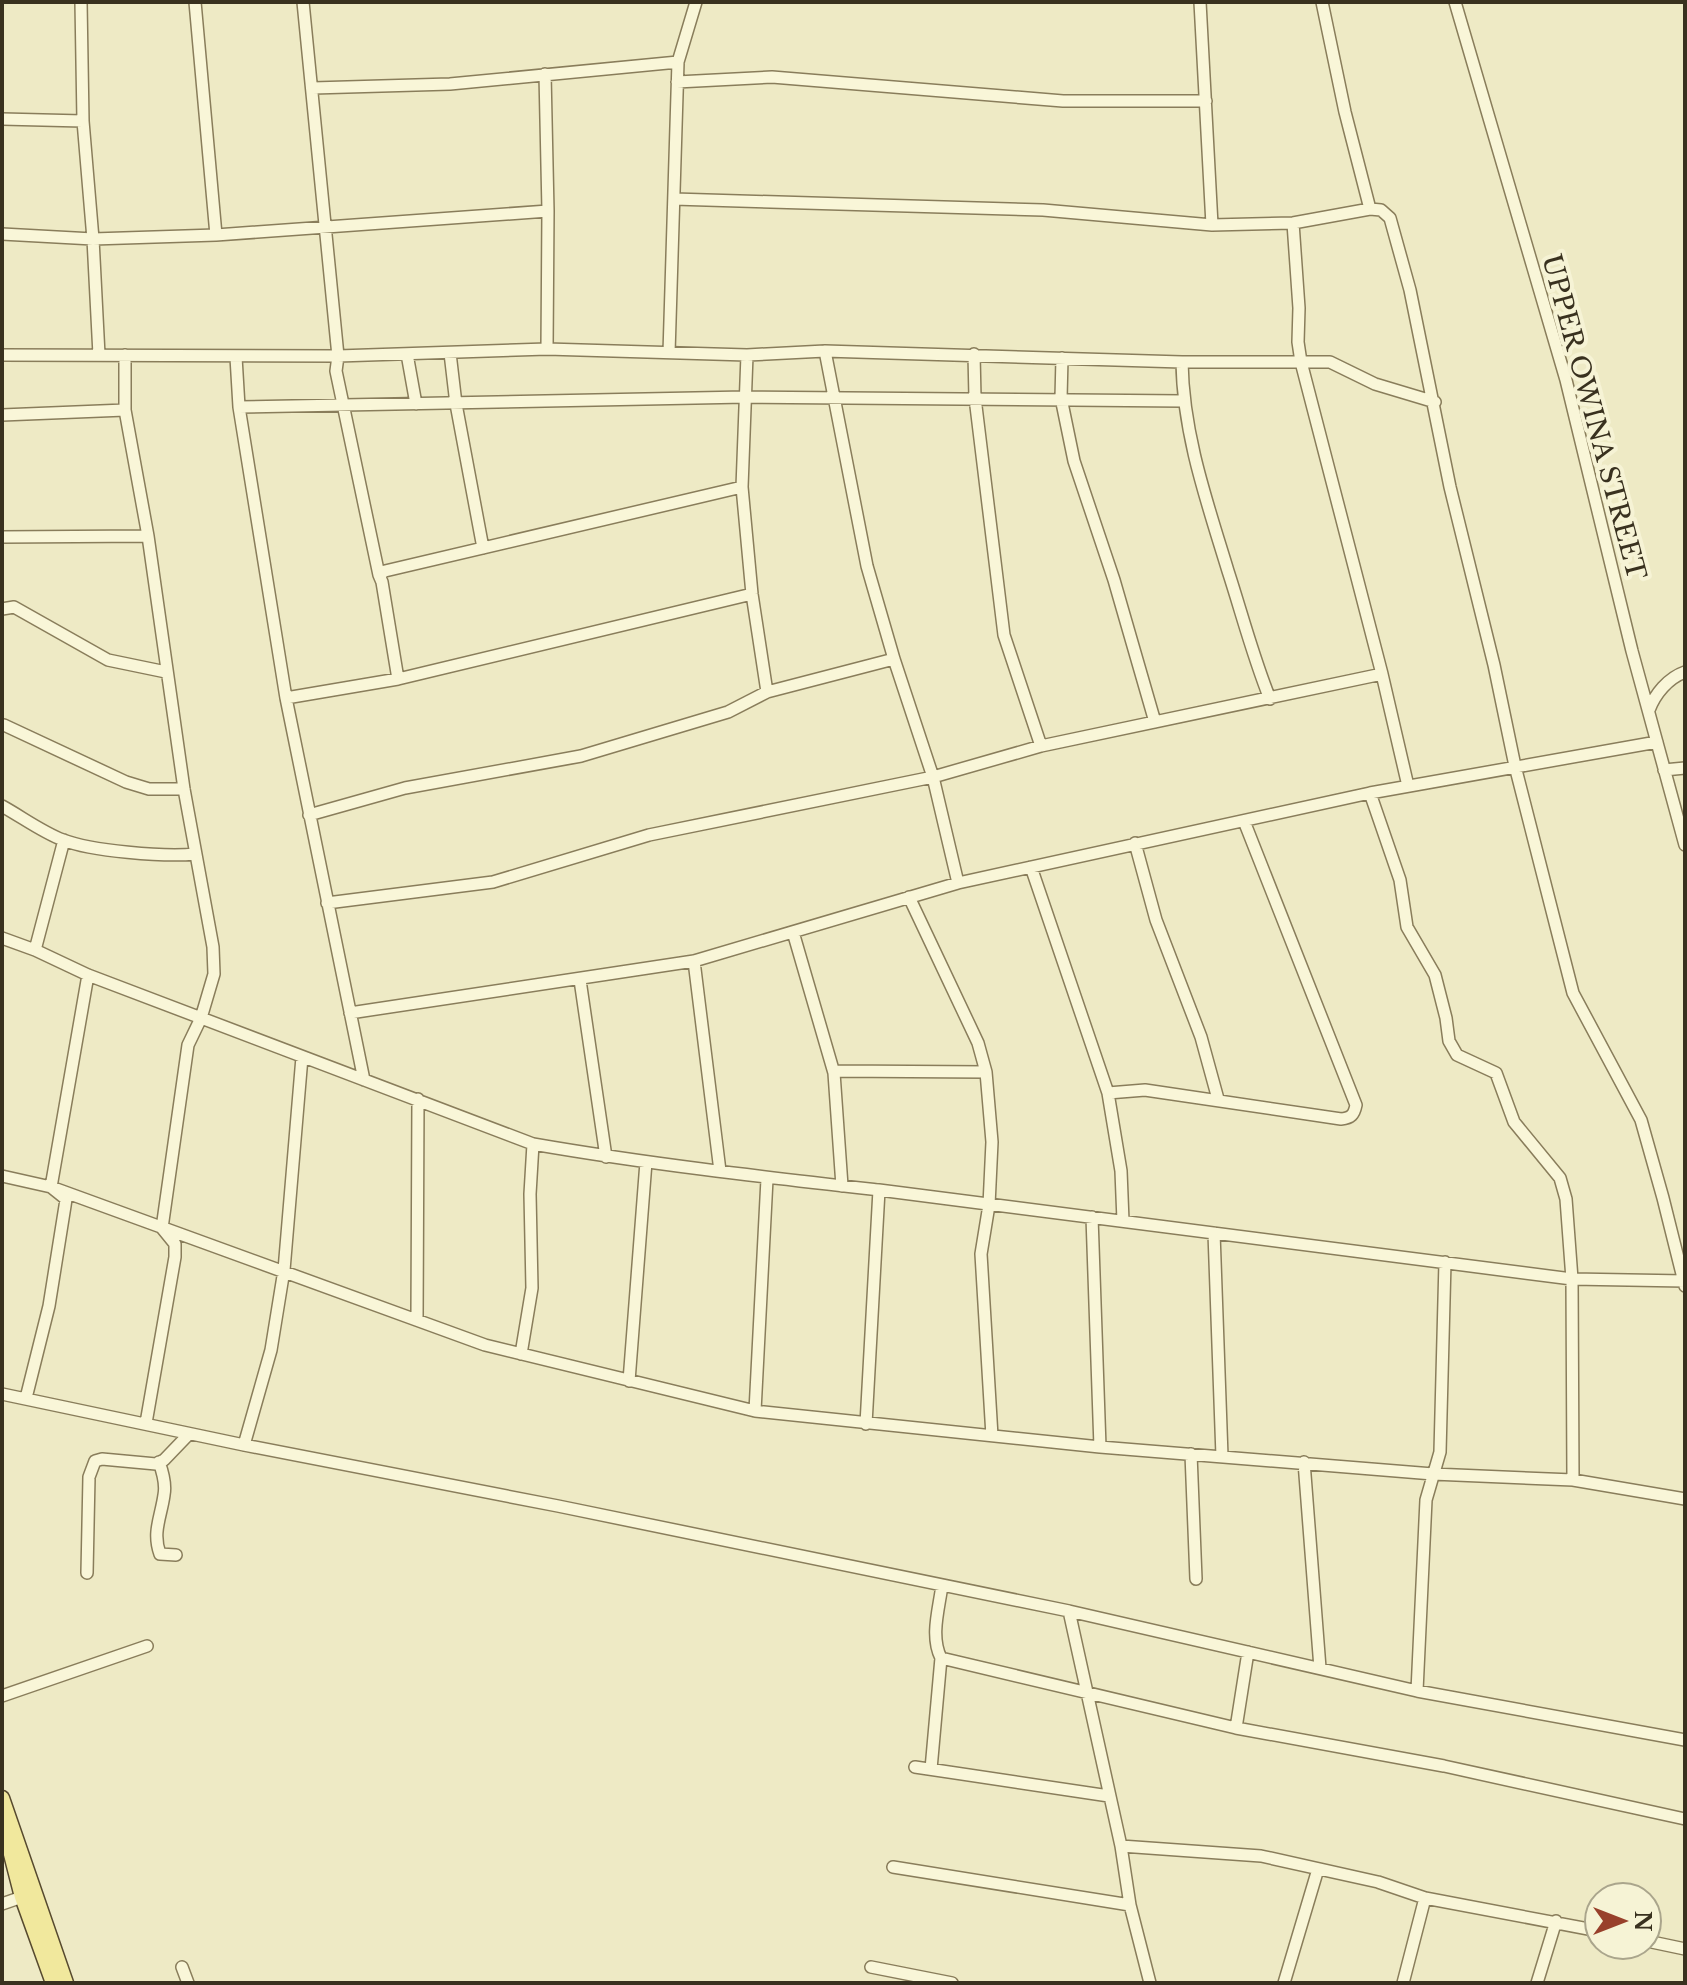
<svg xmlns="http://www.w3.org/2000/svg" width="1687" height="1985" font-family="'Libre Baskerville',serif">
<rect width="100%" height="100%" fill="#eeeac5"/>
<g fill="none" stroke-linecap="round" stroke-linejoin="round">
<defs>
<path id="minor" d="M 81,2 L 83,121 L 93,239 L 99,355
M 195,2 L 216,235
M 303,2 L 338,356 L 336,371 L 379,575
M 1200,2 L 1212,225
M 1322,2 L 1345,112 L 1370,209 L 1381,210 L 1390,218 L 1410,290 L 1450,487 L 1494,665 L 1515,766 L 1573,993 L 1641,1120 L 1663,1198 L 1685,1286
M 1455,2 L 1566,380 L 1632,651 L 1685,845
M 545,74 L 548,211 L 547,349
M 677,82 L 772,77 L 1063,101 L 1206,101
M 313,88 L 450,84 L 678,62
M 2,119 L 83,121
M 674,199 L 1043,210 L 1212,225 L 1293,223 L 1370,209
M 1293,223 L 1299,308 L 1298,342 L 1301,362 L 1382,674 L 1408,786
M 2,234 L 93,239 L 216,235 L 548,211
M 825,351 L 867,566 L 894,659 L 933,777 L 958,883
M 450,353 L 456,404 L 483,548
M 669,353 L 678,62 L 696,2
M 407,354 L 416,404
M 974,354 L 975,398 L 1004,635 L 1041,746
M 2,355 L 338,356 L 547,349 L 747,355 L 825,351 L 1182,362 L 1330,362 L 1375,384 L 1435,402
M 125,355 L 125,410 L 148,536 L 184,789 L 213,947 L 214,974 L 201,1018 L 188,1045 L 162,1228 L 175,1244 L 175,1257 L 146,1423
M 747,355 L 742,487 L 752,594 L 767,692
M 236,357 L 239,407 L 286,698 L 364,1080
M 1062,358 L 1061,398 L 1074,461 L 1114,580 L 1155,722
M 1182,362 C 1183,434 1207,502 1228,571 C 1242,614 1253,657 1270,699
M 239,407 L 745,397 L 1183,401
M 2,415 L 125,410
M 2,537 L 148,536
M 2,609 L 14,607 L 108,660 L 166,672
M 398,679 L 382,582 L 379,575 L 385,571 L 742,487
M 286,698 L 398,679 L 752,594
M 1649,710 C 1655,694 1668,678 1685,672
M 4,725 L 126,782 L 149,789 L 184,789
M 1664,770 L 1685,768
M 1370,793 L 1400,880 L 1407,927 L 1435,975 L 1446,1018 L 1449,1041 L 1457,1055 L 1496,1073 L 1514,1122 L 1560,1178 L 1566,1199 L 1572,1279 L 1573,1480
M 2,806 C 22,817 42,832 63,840 C 91,851 164,857 195,854
M 309,815 L 405,788 L 581,756 L 728,712 L 767,692 L 894,659
M 1135,843 L 1156,920 L 1201,1037 L 1218,1099
M 1031,867 L 1108,1093 L 1121,1171 L 1123,1221
M 909,897 L 978,1043 L 986,1072 L 992,1142 L 989,1205 L 981,1254 L 992,1436
M 327,903 L 493,882 L 649,835 L 933,777 L 1041,746 L 1382,674
M 793,932 L 834,1073 L 842,1186
M 2,938 L 35,950 L 88,975 L 533,1144 C 648,1164 764,1177 879,1190 L 1572,1279 L 1685,1281
M 35,950 L 64,840
M 694,961 L 720,1171
M 580,980 L 606,1157
M 350,1013 L 694,961 L 958,883 L 1370,793 L 1657,742
M 834,1071 L 986,1072
M 1108,1093 L 1145,1090 L 1341,1119 C 1351,1118 1354,1115 1356,1105 L 1244,821
M 2,1176 L 51,1187 L 485,1345 L 755,1411 L 1100,1447 L 1433,1474 L 1573,1480 L 1685,1499
M 1092,1217 L 1100,1447
M 1214,1233 L 1222,1456
M 417,1320 L 418,1099
M 521,1354 L 532,1288 L 530,1194 L 533,1144
M 629,1381 L 646,1162
M 2,1394 L 244,1445 L 558,1506 L 1069,1611 L 1417,1691 L 1685,1740
M 26,1398 L 49,1306 L 65,1206 L 66,1199 L 51,1187 L 88,975
M 755,1411 L 767,1179
M 866,1424 L 879,1190
M 244,1445 L 271,1350 L 284,1270 L 302,1057
M 1191,1454 L 1196,1579
M 159,1462 C 163,1473 166,1485 164,1495 C 161,1517 152,1532 160,1554 L 176,1555
M 1304,1462 L 1320,1668
M 87,1573 L 89,1477 L 95,1461 L 102,1459 L 156,1464 L 164,1460 L 189,1434
M 942,1585 C 939,1609 930,1636 941,1658 L 1236,1728
M 1069,1611 L 1121,1846 L 1130,1905 L 1150,1983
M 1248,1652 L 1236,1728 L 1444,1766 L 1685,1819
M 1417,1691 L 1426,1500 L 1440,1452 L 1445,1262
M 2,1696 L 147,1646
M 915,1767 L 1109,1796
M 931,1769 L 941,1658
M 1121,1846 L 1261,1856 L 1378,1882 L 1425,1898 L 1599,1931
M 893,1867 L 1130,1905
M 2,1904 L 22,1897
M 1647,1941 L 1685,1949
M 182,1967 L 188,1983
M 871,1967 L 952,1983
M 1284,1983 L 1318,1869
M 1403,1983 L 1425,1898
M 1537,1983 L 1556,1921"/>
<path id="major" d="M 2,1798 L 66,1983
M 3,1823 L 22,1897 L 53,1983"/>
</defs>
<use href="#minor" stroke="#897d5b" stroke-width="14"/>
<use href="#major" stroke="#574a2f" stroke-width="17"/>
<use href="#minor" stroke="#f9f6d8" stroke-width="11"/>
<use href="#major" stroke="#f1e89d" stroke-width="14"/>
</g>
<g text-anchor="middle" stroke-width="8" stroke-linejoin="round" paint-order="stroke">
<g font-size="26" fill="#39311f" stroke="#f6f3d5">
<text transform="translate(1594 417) rotate(75)" y="9">UPPER OWINA STREET</text>
</g>
</g>
<rect width="1687" height="1985" fill="none" stroke="#39311f" stroke-width="8"/>
<g transform="translate(1623 1921) rotate(90)"><circle r="38" fill="#f6f3d5" stroke="#aaa58c" stroke-width="2"/>
<path d="M0-6L14 30L0 20L-14 30Z" fill="#98402b"/>
<text y="-12" font-size="22" font-weight="bold" text-anchor="middle" fill="#39311f">N</text>
</g>
</svg>
